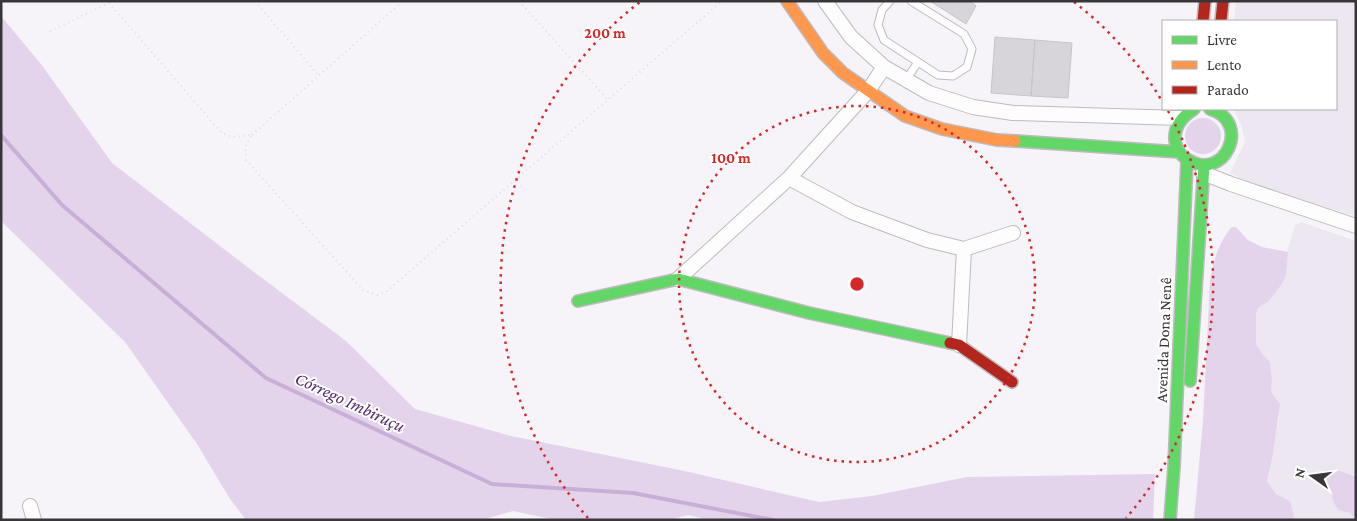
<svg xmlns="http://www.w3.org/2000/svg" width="1357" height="521" font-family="'Crimson Pro',serif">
<rect width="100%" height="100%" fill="#f6f4f8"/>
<path fill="#ede7f1" d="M 1236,1 L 1356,1 L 1356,216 L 1254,186 L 1230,173 L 1245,142 L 1242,127 L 1234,109 L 1336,109 L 1336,21 L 1234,21 Z
M 1301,222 L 1356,241 L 1356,477 L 1335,469 L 1324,470 L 1338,510 L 1350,513 L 1356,520 L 1295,520 L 1290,501 L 1276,494 L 1267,481 L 1279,417 L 1271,392 L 1272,380 L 1270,362 L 1263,355 L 1256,344 L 1256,315 L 1258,308 L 1268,302 L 1282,284 L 1286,275 L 1288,248 L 1292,235 L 1295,225 Z"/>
<path fill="#e3d4eb" d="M 1,16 L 41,64 L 112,163 L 250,269 L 346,341 L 415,409 L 511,436 L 680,470 L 819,502 L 872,496 L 967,477 L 1155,474 L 1153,520 L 710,520 L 688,515 L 668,520 L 556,520 L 513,511 L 482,520 L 246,520 L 230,499 L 197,444 L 125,342 L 1,221 Z
M1185 136a18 18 0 1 1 36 0a18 18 0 1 1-36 0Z
M 1232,227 L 1236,227 L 1248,240 L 1262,247 L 1288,252 L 1286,275 L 1282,284 L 1268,302 L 1258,308 L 1256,315 L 1256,344 L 1263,355 L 1270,362 L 1272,380 L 1271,392 L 1280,404 L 1273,454 L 1267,481 L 1276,494 L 1290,501 L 1295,520 L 1194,520 L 1203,421 L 1210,280 C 1213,262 1219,241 1232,227 Z
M 1335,469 L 1356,477 L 1356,520 L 1350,513 L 1338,510 L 1334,503 L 1324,470 Z"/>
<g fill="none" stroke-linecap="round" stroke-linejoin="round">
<path stroke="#c8afd8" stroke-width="4" d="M 1,135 L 62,205 L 266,378 L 492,484 L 633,493 L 773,520"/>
</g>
<path fill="#d7d5d9" stroke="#c7c5c9" d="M 930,1 L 970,1 L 976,6 L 966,24 Z
M 995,37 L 1035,40 L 1031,96 L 991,93 Z
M 1035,40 L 1072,43 L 1068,98 L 1031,96 Z"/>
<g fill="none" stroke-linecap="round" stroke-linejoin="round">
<defs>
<path id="lane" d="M 890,1 L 882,10 L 878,25 L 884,40 L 938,75 L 953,76 L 967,67 L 972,49 L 964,34 L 911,1
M 906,80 L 918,62"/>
<path id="street" d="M 825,1 L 851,37 L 884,67 L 929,93 L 973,107 L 1013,113 L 1181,118
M 1203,173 L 1231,184 L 1356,226
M 789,178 L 852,212 L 927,240 L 964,249 L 1013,233
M 678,279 L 789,178 L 868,91 L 884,67
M 959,345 L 964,249
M 30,506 L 34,520"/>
<path id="fast" d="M 1194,109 C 1183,116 1174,126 1175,140 C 1176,148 1180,155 1187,159 C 1224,184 1253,122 1210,109
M 1015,141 L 1179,152
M 578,301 L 678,279 L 809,313 L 950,343
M 1190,381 L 1204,165
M 1170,520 L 1174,467 L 1187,160"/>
<path id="slow" d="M 787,1 L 823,53 L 843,73 L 905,116 L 942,129 L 997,140 L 1015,141"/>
<path id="jam" d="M 1203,21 L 1205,1
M 1221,21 L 1223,1
M 950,343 L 959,345 L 1012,382"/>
</defs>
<use href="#lane" stroke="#bdbbbe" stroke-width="9"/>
<use href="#street" stroke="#bdbbbe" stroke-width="16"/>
<use href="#fast" stroke="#bdbbbe" stroke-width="14"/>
<use href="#slow" stroke="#bdbbbe" stroke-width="14"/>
<use href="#jam" stroke="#bdbbbe" stroke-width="14"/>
<path stroke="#dddcde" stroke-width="2" stroke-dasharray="1 4" stroke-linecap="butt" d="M 255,1 L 319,76
M 519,1 L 608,100
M 50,31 L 109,3 L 221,132 L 231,137 L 252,135 L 245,147 L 246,160 L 363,290 L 377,295 L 387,291 L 722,1
M 252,135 L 403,1"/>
<use href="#lane" stroke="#fefdfe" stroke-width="7"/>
<use href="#street" stroke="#fefdfe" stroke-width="14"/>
<use href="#fast" stroke="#63d668" stroke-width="11"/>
<use href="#slow" stroke="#ff974d" stroke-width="11"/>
<use href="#jam" stroke="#b3261e" stroke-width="11"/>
</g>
<g fill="none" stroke="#d62828" stroke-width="2.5" stroke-dasharray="2.5 5">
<circle cx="857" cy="284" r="178"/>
<path d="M588 518A356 356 0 0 1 640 2M1074 2A356 356 0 0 1 1162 101M1168 111A356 356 0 0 1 1126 518"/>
</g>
<g text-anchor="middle" stroke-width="4" stroke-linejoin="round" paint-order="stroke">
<g font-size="16" fill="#383639" stroke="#fff">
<text transform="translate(1163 340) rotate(-88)" y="6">Avenida Dona Nenê</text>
</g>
<g font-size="18" font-style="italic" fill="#582b6f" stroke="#fff">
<text transform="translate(350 402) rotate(25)" y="6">Córrego Imbiruçu</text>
</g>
</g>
<circle cx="857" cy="284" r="8" fill="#d62828" stroke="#fff" stroke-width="2.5"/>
<g font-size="15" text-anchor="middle" font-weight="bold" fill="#d62828" stroke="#fff" stroke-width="4" stroke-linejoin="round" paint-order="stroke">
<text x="605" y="38">200 m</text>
<text x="731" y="163">100 m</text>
</g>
<rect width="1357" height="521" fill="none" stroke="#383639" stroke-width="5"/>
<rect x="1162" y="20" width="175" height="90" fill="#ffffff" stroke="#afafb0"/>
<rect x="1172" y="36" width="25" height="8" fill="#63d668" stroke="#afafb0"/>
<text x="1207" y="45" font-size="15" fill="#383639">Livre</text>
<rect x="1172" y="61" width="25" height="8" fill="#ff974d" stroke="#afafb0"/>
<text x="1207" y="70" font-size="15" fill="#383639">Lento</text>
<rect x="1172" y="86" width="25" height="8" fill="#b3261e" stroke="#afafb0"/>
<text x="1207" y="95" font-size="15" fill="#383639">Parado</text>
<g transform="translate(1312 476) rotate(284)" stroke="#ffffff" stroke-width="4" paint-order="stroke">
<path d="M0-4L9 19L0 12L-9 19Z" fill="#383639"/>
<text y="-8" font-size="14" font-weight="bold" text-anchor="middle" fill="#383639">N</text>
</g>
</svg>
